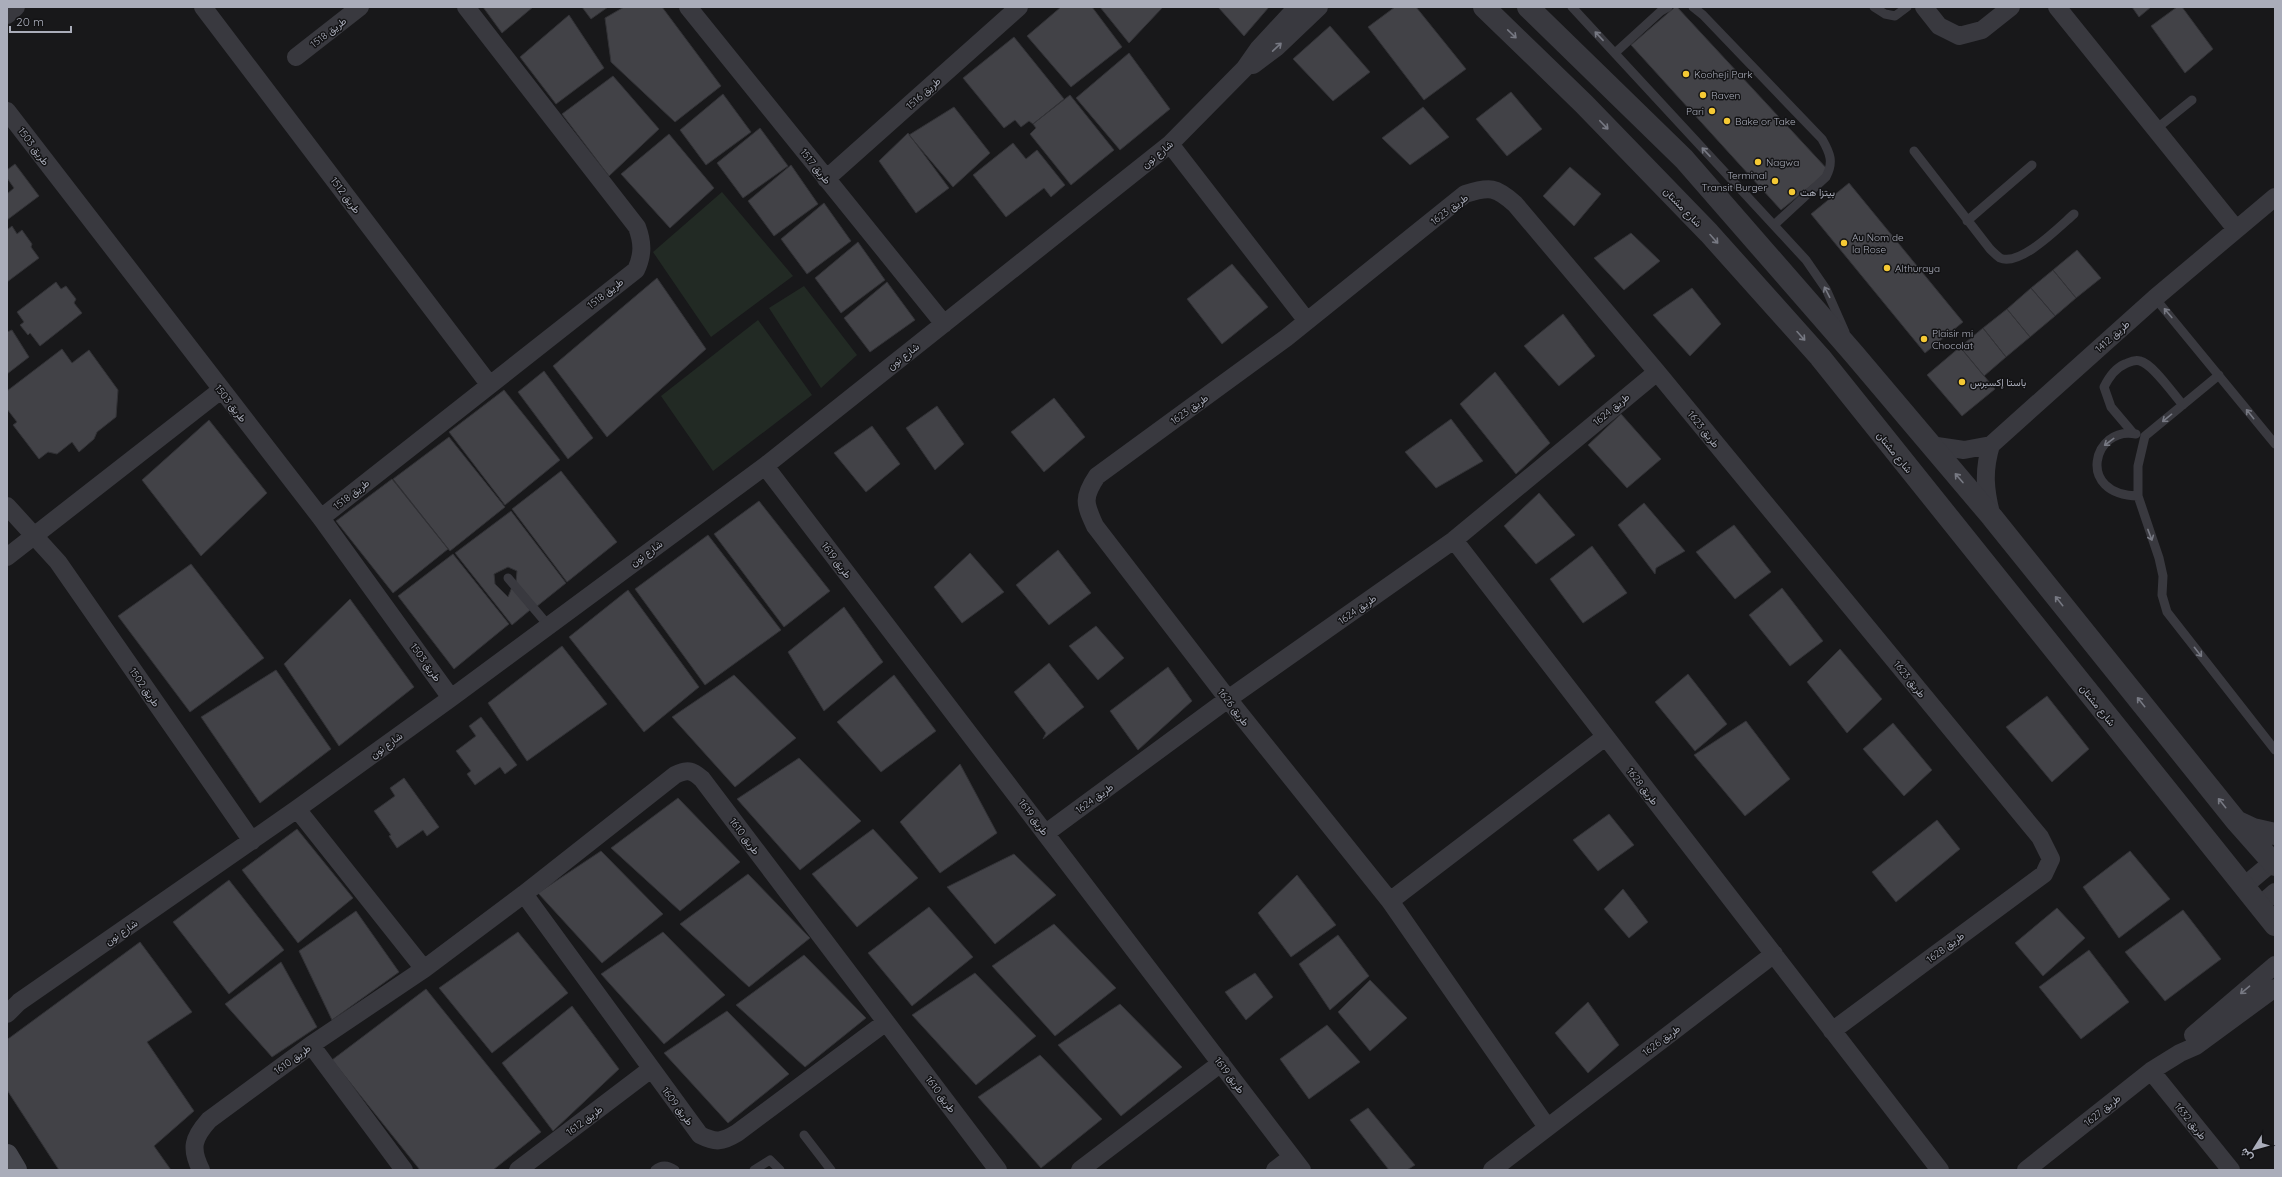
<svg xmlns="http://www.w3.org/2000/svg" width="2282" height="1177" font-family="Quicksand,Vazirmatn,sans-serif">
<rect width="100%" height="100%" fill="#18181a"/>
<path fill="#222a24" d="M 722,192 L 793,276 L 711,337 L 653,252 Z
M 804,286 L 857,355 L 821,388 L 769,308 Z
M 758,320 L 812,395 L 713,471 L 661,396 Z"/>
<path fill="#424247" stroke="#323236" d="M 483,7 L 533,7 L 502,33 Z
M 582,7 L 608,7 L 591,19 Z
M 624,7 L 662,7 L 721,86 L 675,122 L 611,62 L 605,18 Z
M 1061,7 L 1092,7 L 1122,47 L 1071,87 L 1027,36 Z
M 1100,7 L 1163,7 L 1129,43 Z
M 1218,7 L 1269,7 L 1244,36 Z
M 1395,7 L 1416,7 L 1466,69 L 1424,100 L 1368,27 Z
M 1675,7 L 1677,7 L 1829,171 L 1781,210 L 1631,45 Z
M 2132,7 L 2151,7 L 2139,17 Z
M 2177,7 L 2182,7 L 2213,49 L 2185,73 L 2151,26 Z
M 569,15 L 604,68 L 556,104 L 520,57 Z
M 1330,26 L 1370,72 L 1333,101 L 1293,59 Z
M 1014,37 L 1064,99 L 1033,124 L 1029,121 L 1021,127 L 1015,120 L 1004,128 L 963,78 Z
M 1129,53 L 1170,109 L 1120,150 L 1076,98 Z
M 613,76 L 659,129 L 609,176 L 562,114 Z
M 1511,92 L 1542,129 L 1507,156 L 1476,119 Z
M 723,94 L 751,132 L 706,165 L 680,130 Z
M 1070,95 L 1114,150 L 1071,185 L 1030,134 L 1036,128 L 1033,124 Z
M 954,107 L 990,153 L 953,187 L 909,135 Z
M 1423,107 L 1449,137 L 1410,165 L 1382,138 Z
M 760,128 L 788,166 L 743,198 L 717,163 Z
M 908,133 L 949,188 L 916,213 L 879,161 Z
M 669,134 L 714,188 L 670,228 L 621,174 Z
M 1013,143 L 1026,159 L 1037,150 L 1065,185 L 1051,197 L 1044,188 L 1006,217 L 973,175 Z
M 15,164 L 39,196 L 7,220 L 7,194 L 14,188 L 7,178 L 7,170 Z
M 791,165 L 818,204 L 774,236 L 748,201 Z
M 1570,167 L 1601,194 L 1574,226 L 1543,196 Z
M 1849,183 L 1963,322 L 1925,353 L 1811,214 Z
M 824,203 L 851,241 L 807,274 L 781,239 Z
M 12,226 L 17,234 L 22,230 L 32,244 L 31,247 L 39,258 L 7,282 L 7,230 Z
M 1631,233 L 1660,261 L 1624,290 L 1594,258 Z
M 858,242 L 885,280 L 841,313 L 815,278 Z
M 2077,250 L 2101,278 L 2076,298 L 2053,270 Z
M 1232,264 L 1268,307 L 1222,344 L 1187,299 Z
M 2053,270 L 2076,298 L 2055,316 L 2031,288 Z
M 657,278 L 706,349 L 607,437 L 553,366 Z
M 56,282 L 61,289 L 66,286 L 76,299 L 74,303 L 82,313 L 40,346 L 30,333 L 28,335 L 20,325 L 24,322 L 17,312 Z
M 887,282 L 915,320 L 870,352 L 844,318 Z
M 1692,288 L 1721,324 L 1690,356 L 1653,315 Z
M 2031,288 L 2055,316 L 2030,337 L 2007,309 Z
M 2007,309 L 2030,337 L 2006,357 L 1983,328 Z
M 1563,314 L 1595,356 L 1559,386 L 1524,346 Z
M 1983,328 L 2006,357 L 1984,376 L 1960,347 Z
M 12,330 L 29,357 L 7,374 L 7,332 Z
M 1960,347 L 1995,389 L 1962,416 L 1927,375 Z
M 62,349 L 72,363 L 89,350 L 118,390 L 116,417 L 97,432 L 94,439 L 79,452 L 72,442 L 57,454 L 48,452 L 39,459 L 13,425 L 17,422 L 7,409 L 7,391 Z
M 544,371 L 593,438 L 568,459 L 518,392 Z
M 1495,372 L 1550,443 L 1516,474 L 1460,404 Z
M 504,390 L 560,460 L 505,505 L 449,432 Z
M 1054,398 L 1085,437 L 1044,472 L 1011,432 Z
M 937,406 L 964,444 L 935,470 L 906,428 Z
M 1621,414 L 1661,459 L 1627,488 L 1588,445 Z
M 1451,419 L 1483,461 L 1436,488 L 1405,452 Z
M 209,420 L 267,493 L 201,556 L 142,480 Z
M 872,426 L 900,464 L 866,492 L 834,453 Z
M 449,437 L 505,507 L 450,551 L 393,479 Z
M 561,471 L 617,542 L 567,582 L 512,509 Z
M 392,479 L 448,549 L 393,593 L 336,521 Z
M 1539,493 L 1575,535 L 1536,564 L 1504,526 Z
M 759,501 L 830,591 L 784,627 L 714,534 Z
M 1644,503 L 1685,551 L 1656,568 L 1655,574 L 1618,525 Z
M 511,511 L 566,583 L 536,607 L 516,582 L 517,571 L 508,567 L 494,574 L 495,584 L 508,597 L 512,587 L 530,610 L 512,625 L 455,553 Z
M 1734,525 L 1771,572 L 1735,599 L 1696,552 Z
M 708,535 L 781,630 L 705,685 L 635,589 Z
M 1592,546 L 1627,593 L 1583,623 L 1550,579 Z
M 1058,550 L 1091,593 L 1049,625 L 1016,585 Z
M 970,553 L 1004,592 L 962,623 L 934,587 Z
M 453,554 L 509,624 L 454,669 L 398,596 Z
M 191,564 L 264,658 L 190,712 L 118,616 Z
M 1782,588 L 1823,641 L 1790,666 L 1749,615 Z
M 628,590 L 699,687 L 644,732 L 569,637 Z
M 350,599 L 414,687 L 339,746 L 284,664 Z
M 844,607 L 883,662 L 824,711 L 788,652 Z
M 1096,626 L 1124,658 L 1098,680 L 1069,646 Z
M 562,646 L 607,704 L 527,761 L 488,703 Z
M 1840,649 L 1882,699 L 1847,733 L 1807,682 Z
M 1049,663 L 1084,707 L 1043,739 L 1046,733 L 1014,692 Z
M 1168,667 L 1192,701 L 1138,750 L 1110,711 Z
M 276,670 L 331,749 L 260,803 L 201,717 Z
M 1688,674 L 1727,724 L 1695,751 L 1655,702 Z
M 734,675 L 796,738 L 735,787 L 672,717 Z
M 894,675 L 936,731 L 881,772 L 837,722 Z
M 2047,696 L 2089,749 L 2052,782 L 2006,727 Z
M 481,717 L 517,765 L 505,774 L 500,767 L 475,785 L 467,774 L 471,771 L 456,751 L 476,736 L 469,726 Z
M 1746,721 L 1790,779 L 1745,816 L 1694,755 Z
M 1893,723 L 1932,770 L 1904,796 L 1863,749 Z
M 799,758 L 861,821 L 800,870 L 737,799 Z
M 960,764 L 997,833 L 940,873 L 900,822 Z
M 404,778 L 439,827 L 427,836 L 423,830 L 397,848 L 389,836 L 391,835 L 374,811 L 395,796 L 390,788 Z
M 678,798 L 740,862 L 680,911 L 611,848 Z
M 1609,814 L 1634,845 L 1598,871 L 1573,840 Z
M 1937,820 L 1960,849 L 1896,902 L 1872,872 Z
M 297,829 L 353,898 L 298,943 L 242,870 Z
M 873,829 L 918,878 L 857,927 L 812,874 Z
M 601,851 L 663,914 L 602,963 L 538,893 Z
M 2130,851 L 2170,899 L 2119,938 L 2083,887 Z
M 1014,854 L 1056,895 L 995,944 L 947,887 Z
M 748,874 L 810,938 L 749,987 L 680,924 Z
M 1297,875 L 1336,925 L 1291,957 L 1258,913 Z
M 229,880 L 284,950 L 229,994 L 173,922 Z
M 1623,889 L 1648,922 L 1629,938 L 1604,909 Z
M 929,907 L 973,957 L 912,1006 L 868,953 Z
M 2057,908 L 2085,938 L 2043,976 L 2015,943 Z
M 2183,910 L 2221,959 L 2165,1001 L 2125,952 Z
M 356,911 L 399,972 L 332,1020 L 299,951 Z
M 1054,924 L 1116,988 L 1055,1036 L 992,966 Z
M 518,932 L 568,993 L 492,1053 L 439,988 Z
M 663,932 L 725,995 L 664,1044 L 601,974 Z
M 1338,935 L 1369,976 L 1330,1010 L 1299,964 Z
M 140,942 L 192,1012 L 147,1042 L 194,1111 L 154,1146 L 171,1170 L 59,1170 L 7,1090 L 8,1039 Z
M 2089,950 L 2129,1002 L 2081,1039 L 2039,987 Z
M 804,955 L 866,1018 L 805,1067 L 736,1005 Z
M 281,962 L 317,1027 L 272,1057 L 225,1004 Z
M 975,973 L 1036,1036 L 976,1085 L 912,1015 Z
M 1255,973 L 1273,997 L 1246,1020 L 1225,992 Z
M 1370,980 L 1407,1018 L 1370,1051 L 1338,1012 Z
M 426,989 L 541,1132 L 493,1170 L 420,1170 L 332,1060 Z
M 1588,1002 L 1619,1045 L 1588,1073 L 1555,1033 Z
M 1120,1004 L 1182,1067 L 1121,1116 L 1058,1045 Z
M 572,1006 L 619,1069 L 553,1131 L 502,1063 Z
M 727,1011 L 789,1074 L 728,1123 L 664,1053 Z
M 1327,1025 L 1360,1062 L 1309,1099 L 1280,1059 Z
M 1040,1055 L 1102,1119 L 1041,1168 L 978,1097 Z
M 1368,1108 L 1415,1165 L 1407,1170 L 1389,1170 L 1350,1120 Z"/>
<g fill="none" stroke-linecap="round" stroke-linejoin="round">
<path stroke="#39393f" stroke-width="9" d="M 1572,7 L 1806,260 L 1826,289 L 1845,332
M 1693,7 L 1703,15 L 1822,139 C 1830,153 1834,162 1826,177 L 1774,225
M 1874,7 L 1885,14 L 1895,16 L 1907,7
M 1615,53 L 1661,11 L 1668,7
M 2156,129 L 2192,100
M 1914,151 L 1990,249 C 1993,252 1997,256 2000,258 C 2020,267 2059,227 2074,214
M 1967,221 L 2032,165
M 2155,298 L 2275,444
M 2219,375 L 2145,436 L 2138,466 L 2138,496 L 2159,558 L 2163,576 L 2162,595 L 2167,612 L 2275,750
M 2133,433 L 2111,407 L 2104,387 C 2109,377 2115,368 2125,364 C 2130,362 2134,359 2140,361 C 2153,364 2173,394 2183,405
M 2136,434 C 2093,425 2075,495 2138,496
M 508,578 L 548,625
M 804,1135 L 831,1170
M 655,1170 C 662,1164 668,1165 675,1170
M 754,1170 L 770,1160 L 780,1170"/>
<path stroke="#39393f" stroke-width="18" d="M 203,7 L 489,384
M 688,7 L 944,324
M 1924,7 L 1939,26 L 1959,36 L 1982,30 L 2011,7
M 2057,7 L 2236,229
M 7,15 L 16,7
M 296,57 L 360,7
M 1253,65 L 1277,47 L 1319,7
M 7,111 L 321,518 L 451,698
M 1170,144 L 1307,321
M 826,179 L 1019,7
M 1930,445 L 1964,450 L 1991,445 L 2155,298 L 2275,197
M 1991,445 C 1983,471 1985,491 1992,517
M 765,466 L 1302,1170
M 7,506 L 58,562 L 252,841
M 321,518 L 636,270 C 643,255 643,243 637,227 L 466,7
M 1454,540 L 1940,1170
M 7,557 L 221,390
M 297,809 L 424,969
M 1046,833 L 1228,699 L 1454,540 L 1657,372
M 2243,887 L 2275,860
M 524,894 L 700,1135 C 716,1143 722,1142 737,1133 L 886,1022
M 1390,901 L 1605,737
M 2259,906 L 2275,892
M 7,1014 L 19,1002 L 297,809 L 451,698 L 765,466 L 1170,144 L 1245,68 L 1259,48 L 1297,7
M 2193,1035 L 2275,965
M 311,1045 L 404,1170
M 2151,1071 L 2231,1170
M 1547,1127 L 1390,901 L 1228,699 L 1095,526 C 1085,504 1082,498 1097,476 L 1286,338 L 1465,194 C 1490,186 1496,187 1515,204 L 1657,372 L 2040,837 L 2051,859 L 2044,874 L 1832,1031
M 201,1170 C 190,1148 193,1138 209,1120 L 311,1045 L 424,969 L 524,894 L 675,775 C 687,769 692,770 702,779 L 998,1170
M 518,1170 L 651,1069
M 1080,1170 L 1221,1063
M 1275,1170 L 1292,1157
M 1492,1170 L 1774,954
M 2026,1170 L 2151,1071 L 2180,1053 L 2196,1046 L 2275,988"/>
<path stroke="#39393f" stroke-width="22" d="M 1484,7 L 1584,104 L 1709,233 L 1820,357 L 2275,925
M 1528,7 L 1684,159 L 1854,354 L 1992,517 L 2237,822 L 2275,865
M 2238,822 L 2253,829 L 2275,834"/>
<path stroke="#47484f" stroke-width="22" d="M 7,1155 L 16,1170"/>
</g>
<defs><path id="oneway-shaft" d="M-6 0H5M1.5-3L5.5 0L1.5 3" fill="none" stroke-width="1.6" stroke-linecap="round" stroke-linejoin="round"/></defs>
<g stroke="#777983">
<use href="#oneway-shaft" transform="translate(1512 34) rotate(44)"/>
<use href="#oneway-shaft" transform="translate(1599 36) rotate(-133)"/>
<use href="#oneway-shaft" transform="translate(1277 47) rotate(-43)"/>
<use href="#oneway-shaft" transform="translate(1604 125) rotate(46)"/>
<use href="#oneway-shaft" transform="translate(1706 152) rotate(-133)"/>
<use href="#oneway-shaft" transform="translate(1714 239) rotate(48)"/>
<use href="#oneway-shaft" transform="translate(1827 292) rotate(-117)"/>
<use href="#oneway-shaft" transform="translate(2168 313) rotate(-130)"/>
<use href="#oneway-shaft" transform="translate(1801 336) rotate(48)"/>
<use href="#oneway-shaft" transform="translate(2250 414) rotate(-129)"/>
<use href="#oneway-shaft" transform="translate(2167 418) rotate(141)"/>
<use href="#oneway-shaft" transform="translate(2109 442) rotate(143)"/>
<use href="#oneway-shaft" transform="translate(1959 478) rotate(-131)"/>
<use href="#oneway-shaft" transform="translate(2150 535) rotate(69)"/>
<use href="#oneway-shaft" transform="translate(2059 601) rotate(-129)"/>
<use href="#oneway-shaft" transform="translate(2198 652) rotate(52)"/>
<use href="#oneway-shaft" transform="translate(2141 702) rotate(-129)"/>
<use href="#oneway-shaft" transform="translate(2222 803) rotate(-129)"/>
<use href="#oneway-shaft" transform="translate(2245 990) rotate(140)"/>
</g>
<g fill="#f5c934" stroke="#131315" stroke-width="1.5">
<circle cx="1686" cy="74" r="4"/>
<circle cx="1703" cy="95" r="4"/>
<circle cx="1712" cy="111" r="4"/>
<circle cx="1727" cy="121" r="4"/>
<circle cx="1758" cy="162" r="4"/>
<circle cx="1775" cy="181" r="4"/>
<circle cx="1792" cy="192" r="4"/>
<circle cx="1844" cy="243" r="4"/>
<circle cx="1887" cy="268" r="4"/>
<circle cx="1924" cy="339" r="4"/>
<circle cx="1962" cy="382" r="4"/>
</g>
<g text-anchor="middle" stroke-width="3" stroke-linejoin="round" paint-order="stroke">
<g font-size="10" fill="#aaadba" stroke="#131315">
<text transform="translate(328 32) rotate(-38)" y="4">طريق 1518</text>
<text transform="translate(923 93) rotate(-42)" y="4">طريق 1516</text>
<text transform="translate(34 146) rotate(53)" y="4">طريق 1503</text>
<text transform="translate(1157 154) rotate(-40)" y="4">شارع نون</text>
<text transform="translate(816 166) rotate(51)" y="4">طريق 1517</text>
<text transform="translate(346 195) rotate(53)" y="4">طريق 1512</text>
<text transform="translate(1683 207) rotate(46)" y="4">شارع مشتان</text>
<text transform="translate(1449 209) rotate(-37)" y="4">طريق 1623</text>
<text transform="translate(605 293) rotate(-38)" y="4">طريق 1518</text>
<text transform="translate(2112 336) rotate(-42)" y="4">طريق 1412</text>
<text transform="translate(903 356) rotate(-38)" y="4">شارع نون</text>
<text transform="translate(231 403) rotate(52)" y="4">طريق 1503</text>
<text transform="translate(1189 409) rotate(-36)" y="4">طريق 1623</text>
<text transform="translate(1611 409) rotate(-40)" y="4">طريق 1624</text>
<text transform="translate(1704 429) rotate(51)" y="4">طريق 1623</text>
<text transform="translate(1895 452) rotate(51)" y="4">شارع مشتان</text>
<text transform="translate(351 494) rotate(-38)" y="4">طريق 1518</text>
<text transform="translate(646 553) rotate(-36)" y="4">شارع نون</text>
<text transform="translate(837 560) rotate(53)" y="4">طريق 1619</text>
<text transform="translate(1357 609) rotate(-35)" y="4">طريق 1624</text>
<text transform="translate(426 662) rotate(54)" y="4">طريق 1503</text>
<text transform="translate(1910 679) rotate(51)" y="4">طريق 1623</text>
<text transform="translate(145 687) rotate(55)" y="4">طريق 1502</text>
<text transform="translate(2098 705) rotate(51)" y="4">شارع مشتان</text>
<text transform="translate(1234 707) rotate(52)" y="4">طريق 1626</text>
<text transform="translate(386 745) rotate(-36)" y="4">شارع نون</text>
<text transform="translate(1643 786) rotate(52)" y="4">طريق 1628</text>
<text transform="translate(1094 798) rotate(-36)" y="4">طريق 1624</text>
<text transform="translate(1034 817) rotate(53)" y="4">طريق 1619</text>
<text transform="translate(745 836) rotate(53)" y="4">طريق 1610</text>
<text transform="translate(121 932) rotate(-35)" y="4">شارع نون</text>
<text transform="translate(1945 947) rotate(-37)" y="4">طريق 1628</text>
<text transform="translate(1661 1040) rotate(-37)" y="4">طريق 1626</text>
<text transform="translate(292 1059) rotate(-36)" y="4">طريق 1610</text>
<text transform="translate(1230 1075) rotate(53)" y="4">طريق 1619</text>
<text transform="translate(941 1094) rotate(53)" y="4">طريق 1610</text>
<text transform="translate(678 1106) rotate(53)" y="4">طريق 1609</text>
<text transform="translate(2102 1110) rotate(-39)" y="4">طريق 1627</text>
<text transform="translate(584 1120) rotate(-37)" y="4">طريق 1612</text>
<text transform="translate(2191 1121) rotate(51)" y="4">طريق 1632</text>
</g>
<g font-size="10" fill="#aaadba" stroke="#131315" text-anchor="start">
<text x="1694" y="78">Kooheji Park</text>
<text x="1711" y="99">Raven</text>
<text x="1704" y="115" text-anchor="end">Pari</text>
<text x="1735" y="125">Bake or Take</text>
<text x="1766" y="166">Nagwa</text>
<text x="1767" y="179" text-anchor="end">Terminal<tspan x="1767" dy="12">Transit Burger</tspan></text>
<text x="1800" y="196">بيتزا هت</text>
<text x="1852" y="241">Au Nom de<tspan x="1852" dy="12">la Rose</tspan></text>
<text x="1895" y="272">Althuraya</text>
<text x="1932" y="337">Plaisir mi<tspan x="1932" dy="12">Chocolat</tspan></text>
<text x="1970" y="386">باستا إكسبرس</text>
</g>
</g>
<rect width="2282" height="1177" fill="none" stroke="#aaadba" stroke-width="16"/>
<g transform="translate(2254 1149) rotate(233)" stroke="#131315" stroke-width="3" paint-order="stroke">
<path d="M0-3L7 15L0 10L-7 15Z" fill="#aaadba"/>
<text y="-6" font-size="11" font-weight="bold" text-anchor="middle" fill="#aaadba">ش</text>
</g>
<path d="M10 26v6h61v-6" fill="none" stroke="#aaadba" stroke-width="2"/>
<text x="16" y="26" font-size="12" fill="#aaadba" stroke="#131315" stroke-width="3" paint-order="stroke">20 m</text>
</svg>
